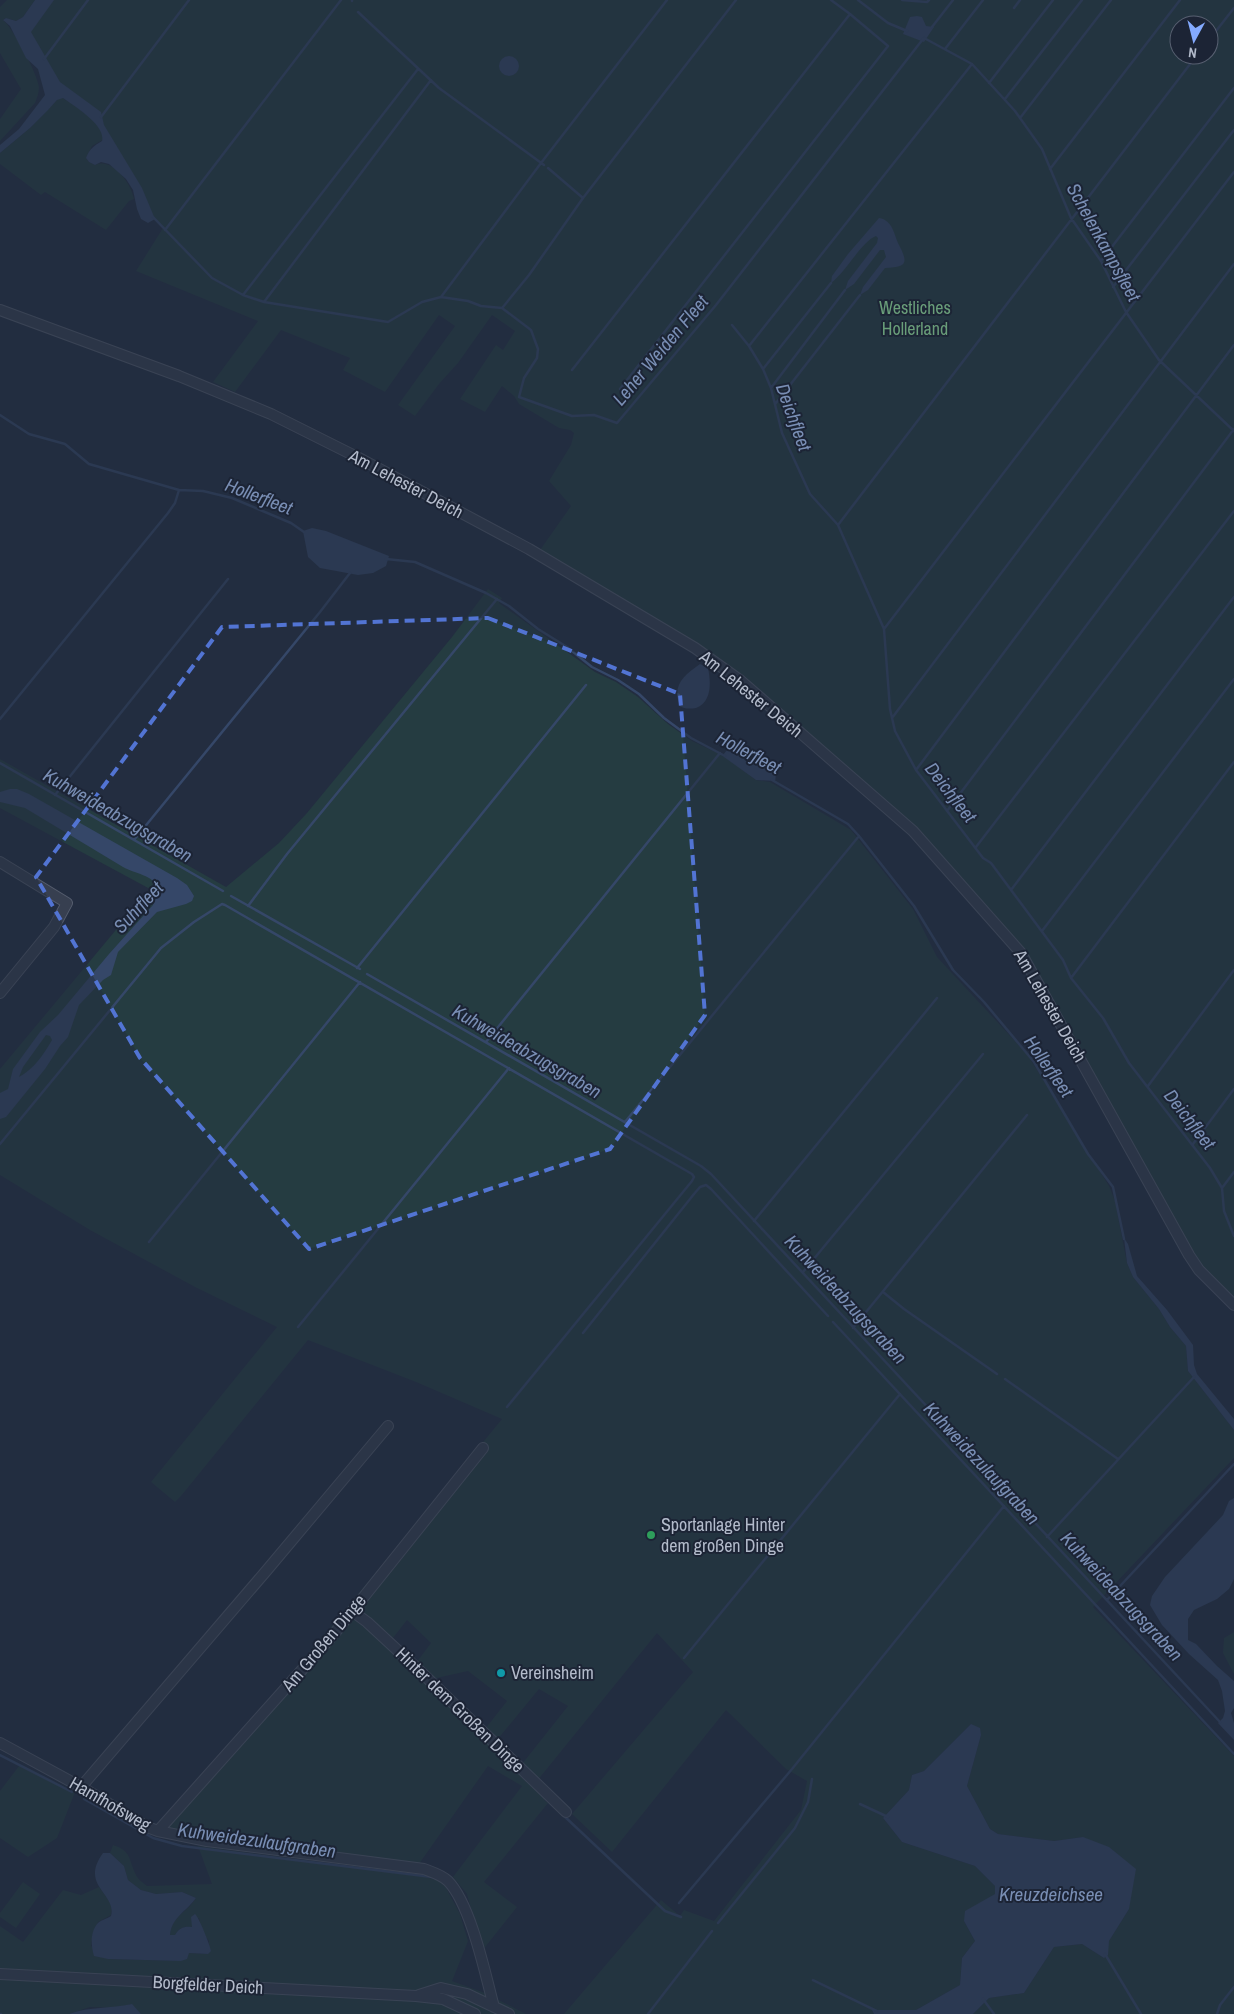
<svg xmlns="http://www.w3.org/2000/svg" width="1234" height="2014" font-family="'Archivo Narrow',sans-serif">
<rect width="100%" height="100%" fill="#232d40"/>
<path fill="#253c41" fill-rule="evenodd" d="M 7,0 L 35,0 L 23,17 L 16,21 L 6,18 L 3,20 C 13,28 37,73 39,87 C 39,93 37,98 35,103 L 0,141 L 0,119 L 21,89 L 0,53 L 0,7 Z
M 40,0 L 1234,0 L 1234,1300 L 1214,1281 L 1190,1250 L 1024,952 L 861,781 L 743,675 L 663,623 L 540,550 L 571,506 L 549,481 L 571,445 L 574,433 L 570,430 L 559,428 L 519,404 L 514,396 L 502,386 L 485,412 L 460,399 L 496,345 L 503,350 L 515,331 L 492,315 L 458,363 L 439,384 L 415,416 L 398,405 L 455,326 L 439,315 L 385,392 L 343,370 L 350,358 L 281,330 L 235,392 L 213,382 L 258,321 L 136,271 L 163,228 L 149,214 L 96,114 L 59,89 L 21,25 ZM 1179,25 L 1209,25 L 1209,55 L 1179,55 Z
M 59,98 L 63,98 C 78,108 100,120 104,139 L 92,146 L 86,158 L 89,162 L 95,165 C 112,157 131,183 134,199 L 129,201 L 106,230 L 45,192 L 41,195 L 0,164 L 0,153 L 30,128 Z
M 488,589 L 502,598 L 499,603 L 595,672 L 616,682 L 638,697 L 668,724 L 692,741 L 724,756 L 756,780 L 770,782 L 851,830 L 913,909 L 937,957 L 1027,1054 L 1109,1186 L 1115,1201 L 1127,1263 L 1133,1277 L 1159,1309 L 1170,1327 L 1186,1346 L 1188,1371 L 1234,1430 L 1234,1458 L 1093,1607 L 1234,1756 L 1234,2014 L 973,2014 L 989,1998 L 1024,1993 L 1054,1947 L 1082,1944 L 1104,1958 L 1109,1941 L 1129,1909 L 1083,1837 L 1054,1841 L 998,1834 L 990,1829 L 967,1786 L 981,1735 L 971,1724 L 924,1771 L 912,1775 L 909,1790 L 883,1818 L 902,1842 L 975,1866 L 995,1886 L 995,1894 L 964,1921 L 975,1941 L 962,1958 L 960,1985 L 916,2010 L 872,2010 L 874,2014 L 564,2014 L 661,1900 L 680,1916 L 684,1910 L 714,1921 L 801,1810 L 807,1781 L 786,1769 L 726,1710 L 612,1852 L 572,1814 L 693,1672 L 657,1633 L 537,1781 L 522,1764 L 568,1706 L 539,1689 L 497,1740 L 485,1729 L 507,1701 L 468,1671 L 432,1679 L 416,1663 L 431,1643 L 407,1620 L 386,1647 L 546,1797 L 544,1800 L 548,1803 L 484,1882 L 517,1907 L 482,1951 L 467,1894 L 453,1877 L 522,1786 L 488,1766 L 419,1864 L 205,1837 L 160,1827 L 344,1611 L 502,1419 L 416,1382 L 308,1340 L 181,1496 L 175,1502 L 151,1482 L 277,1327 L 195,1287 L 90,1230 L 0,1175 L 0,1069 L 150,889 L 0,808 L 0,759 L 226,887 L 279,843 L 307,813 L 452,637 Z
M 1234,1632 L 1234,1674 L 1223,1653 L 1224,1638 Z
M 19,1766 L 75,1792 L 57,1838 L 28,1857 L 0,1838 L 0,1791 Z
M 113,1845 C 132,1851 128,1859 136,1875 C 138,1879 143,1883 147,1886 L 212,1884 L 198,1846 L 426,1877 L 443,1882 L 460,1914 L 468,1941 L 452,1981 L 485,1993 L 526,2014 L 141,2014 L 131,2004 L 117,2008 L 90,2007 L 69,2014 L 0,2014 L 0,1926 L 23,1942 L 63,1890 L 81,1895 L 99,1887 C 106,1897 114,1903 111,1915 L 98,1922 L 93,1933 L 91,1946 L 108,1959 L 181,1961 L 189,1953 L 208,1954 L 209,1941 L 202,1932 L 199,1918 L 193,1921 L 192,1927 C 184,1926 179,1928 175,1935 L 170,1935 C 172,1915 186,1914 196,1898 L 182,1892 L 156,1894 L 141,1890 L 128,1880 L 124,1866 L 110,1853 Z
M 23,1882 L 40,1894 L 16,1928 L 0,1917 L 0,1913 Z"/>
<path fill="#354768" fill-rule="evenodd" d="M 35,0 L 54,0 L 31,32 L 60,82 L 101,112 L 104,125 L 142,188 L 155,219 L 148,223 L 141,219 L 137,209 L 133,190 L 126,179 L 109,164 L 101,162 L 95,165 L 89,162 L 86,158 C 90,148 94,146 102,141 C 106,125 74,106 63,98 L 57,100 L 48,110 L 30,128 L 0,153 L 0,145 L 19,129 L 45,95 L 38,69 L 26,58 L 10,26 L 3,20 L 6,18 L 16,21 L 23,17 Z
M 917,16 L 922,17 L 926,26 L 934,27 L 924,42 L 903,34 L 910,17 Z
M499 66a10 10 0 1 1 20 0a10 10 0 1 1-20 0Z
M 879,218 C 893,220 894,235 899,245 C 909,264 906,267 885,268 L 868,290 L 860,295 L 863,287 L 886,257 L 884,250 L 880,250 L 854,284 L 845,290 L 848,281 L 877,243 L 878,238 L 876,236 C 862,241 846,272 831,283 L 832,276 L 848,254 Z
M 312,528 L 326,531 L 389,556 L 386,566 L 373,573 L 358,575 L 320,568 L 308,557 L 303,531 Z
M 700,664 L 708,668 C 711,682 712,702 696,708 C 690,709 684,709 680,706 C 672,685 683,676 700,664 Z
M 743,744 C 756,751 780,764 775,781 L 756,780 L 724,757 L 723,755 L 727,750 Z
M 10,789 L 17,789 L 29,794 L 177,878 L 187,885 L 194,896 L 192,901 L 186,904 L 157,912 L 118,952 L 111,975 L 103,980 L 79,1005 L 68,1037 L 60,1046 L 45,1069 L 6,1117 L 0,1119 L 0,1093 L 8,1089 L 13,1069 L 40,1032 L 58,1015 L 109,954 L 153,905 C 167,876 142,877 123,867 L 25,808 L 0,802 L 0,792 ZM 46,1035 L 50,1036 L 52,1040 C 44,1054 34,1069 19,1077 L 23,1067 Z
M 1124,1238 L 1128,1244 L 1137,1276 L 1167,1310 L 1193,1345 L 1194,1365 L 1197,1374 L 1234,1419 L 1234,1430 L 1188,1371 L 1186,1346 L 1170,1327 L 1159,1309 L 1133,1277 L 1127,1263 Z
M 1234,1498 L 1234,1579 L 1229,1589 L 1217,1599 L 1194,1610 L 1188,1619 L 1188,1640 L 1196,1644 L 1217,1666 L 1234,1681 L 1234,1708 L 1231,1713 L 1234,1723 L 1234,1740 L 1218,1723 L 1223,1718 L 1225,1711 L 1222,1691 L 1218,1680 L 1189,1654 L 1162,1625 L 1150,1605 L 1152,1596 L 1165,1577 L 1223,1515 L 1229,1501 Z
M 971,1724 L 980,1728 L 981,1735 L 967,1786 L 990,1829 L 998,1834 L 1054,1841 L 1083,1837 L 1109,1847 L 1136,1869 L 1129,1909 L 1109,1941 L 1108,1955 L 1104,1958 L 1082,1944 L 1054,1947 L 1024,1993 L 989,1998 L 973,2014 L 874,2014 L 872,2010 L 916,2010 L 960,1985 L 962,1958 L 975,1941 L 964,1921 L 965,1911 L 995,1894 L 995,1886 L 975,1866 L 902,1842 L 883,1818 L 909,1790 L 912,1775 L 924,1771 Z
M 103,1853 L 110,1853 L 124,1866 L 128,1880 L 141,1890 L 156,1894 L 182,1892 L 196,1898 C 186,1912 172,1917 170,1935 L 175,1935 C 179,1928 184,1926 192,1927 L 191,1917 L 195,1914 C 199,1917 210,1945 211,1951 L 208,1954 L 189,1953 L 187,1959 L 181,1961 L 108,1959 L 94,1956 C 91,1946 90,1933 97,1924 C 100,1920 107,1919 111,1916 C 117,1893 79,1886 103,1853 Z
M 132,2004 L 141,2014 L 69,2014 C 90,2006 110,2009 132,2004 Z"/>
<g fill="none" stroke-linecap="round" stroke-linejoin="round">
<path stroke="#354768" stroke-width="2.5" d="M 352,0 L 352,1
M 858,0 L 888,23 L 907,31
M 902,0 L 927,2 L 929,0
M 1014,8 L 1020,0
M 358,12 L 439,88 L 544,165
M 932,27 L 953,0
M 924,38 L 972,64 L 1015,111 L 1042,149 L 1071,218 L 1101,261 L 1126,312 L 1159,360 L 1234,431
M 1209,40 L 1234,8
M 945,49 L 983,0
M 44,59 L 88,0
M 989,83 L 1053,0
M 1005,99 L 1082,0
M 101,117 L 189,0
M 1020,118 L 1111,0
M 548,168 L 583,198
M 1050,169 L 1180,0
M 153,217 L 212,278 L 243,295 L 264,302 L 388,322 L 422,302 L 441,297 L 468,301 L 481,306 L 502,308 L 531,330 L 538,349 L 537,358 L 524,378 L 519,397 L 572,416 L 594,415 L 617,423 L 716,305 L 923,39
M 165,230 L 341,0
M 1101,261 L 1234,88
M 1113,287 L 1234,130
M 243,295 L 418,69
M 441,297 L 541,163 L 667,0
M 264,302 L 431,80
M 503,307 L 529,275 L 583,198 L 736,0
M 732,325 L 749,346 L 763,369 L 771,388 L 782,433 L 810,494 L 838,525 L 884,629 L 890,709 L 895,731 L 916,770 L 983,858 L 991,863 L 1063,960 L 1071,978 L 1103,1018 L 1129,1063 L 1210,1168 L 1222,1188 L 1224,1211 L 1234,1236
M 749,346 L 972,64
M 763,369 L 831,283
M 572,370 L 850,14
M 771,388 L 845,290
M 620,389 L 888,46 L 850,14 L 831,0
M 776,403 L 860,295
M 0,415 L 29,434 L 65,444 L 89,464 L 179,490 L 203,491 L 232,498 L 291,523 L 304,532
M 838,525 L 1197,55
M 386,559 L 415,562 L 486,593 L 509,606 L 538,629 L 567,647 L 592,667 L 618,680 L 639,694 L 664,718 L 691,738 L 725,756
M 884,629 L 1234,172
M 892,718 L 1234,264
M 0,719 L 168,513 L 175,503 L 179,490
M 0,763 L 223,891
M 916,770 L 1234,345
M 772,780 L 848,824 L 859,836 L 914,906 L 953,970 L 984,1002 L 1034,1062 L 1088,1154 L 1113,1187 L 1124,1239
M 55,795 L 228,579
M 947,811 L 1234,429
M 134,840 L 320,612 L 350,573
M 976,847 L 1234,511
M 1011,890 L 1234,597
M 231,896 L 360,969
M 248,906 L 287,854 L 497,599
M 1042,931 L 1234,679
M 357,968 L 586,685
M 367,974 L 701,1166 L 711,1174 L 1220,1722
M 1071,978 L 1234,762
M 486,1042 L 720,753
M 1148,1086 L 1234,970
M 625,1122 L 859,836
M 0,1144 L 161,948 L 194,922 L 222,904 L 225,905 L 692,1174 L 694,1177 L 692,1181 L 507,1407
M 1193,1144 L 1234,1089
M 1222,1188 L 1234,1172
M 754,1221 L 937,998
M 149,1242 L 360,982
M 803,1272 L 983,1054
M 883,1292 L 904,1309 L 997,1374
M 833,1322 L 1234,1754
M 298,1327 L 509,1068
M 853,1328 L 1027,1115
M 583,1333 L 694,1194 L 700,1187 L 706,1185 L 711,1189 L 828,1316
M 1005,1379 L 1118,1459
M 1047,1537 L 1194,1377
M 1107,1600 L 1234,1464
M 684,1658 L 900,1394
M 0,1755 L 72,1792
M 84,1799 L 153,1838 L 182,1846 L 432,1877
M 860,1804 L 888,1817
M 563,1815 L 665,1911 L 681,1917
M 679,1903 L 792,1769 L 1004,1506
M 718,1923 L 795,1828 L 808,1802 L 812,1779
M 1105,1954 L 1141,2014
M 813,1980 L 877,2011
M 983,1999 L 994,2014
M 0,2014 L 1,2014
M 648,2014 L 712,1931
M 1217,2014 L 1220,2005 L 1234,1987"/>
<defs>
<path id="minor" d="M 0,310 L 179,376 L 271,414 L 357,457 L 529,549 L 695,648 L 741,681 L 913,831 L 1021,953 L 1189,1255 L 1199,1270 L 1234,1305
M 0,862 L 67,903 L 54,927 L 0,993
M 352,1611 L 367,1622 L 422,1673 L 566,1812
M 0,1743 L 81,1787 L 147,1827 L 158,1831 L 207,1841 L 424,1869 C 432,1872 442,1875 448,1881 C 471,1905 485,1973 494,2007
M 81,1787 L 267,1570 L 388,1426
M 158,1831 L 334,1634 L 483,1448
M 0,1974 L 416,1996 L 443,1999 L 475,2014
M 419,1995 L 441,1988 L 467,1994 L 509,2014"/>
</defs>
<use href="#minor" stroke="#555d6e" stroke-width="12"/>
<use href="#minor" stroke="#373f50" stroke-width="10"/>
</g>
<path d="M0 0H1234V2014H0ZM 488,618 L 680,694 L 705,1015 L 610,1149 L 309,1249 L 140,1058 L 36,877 L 222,627 Z" fill="#232d40" fill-opacity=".55" fill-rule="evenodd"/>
<path fill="none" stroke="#5274d3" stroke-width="4" stroke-dasharray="10 6" stroke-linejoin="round" d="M 488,618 L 680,694 L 705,1015 L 610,1149 L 309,1249 L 140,1058 L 36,877 L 222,627 Z"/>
<circle fill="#2e9e5b" stroke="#1c2435" stroke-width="2" cx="651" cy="1535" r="5"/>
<circle fill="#0f9aa8" stroke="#1c2435" stroke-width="2" cx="501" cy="1673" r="5"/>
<g text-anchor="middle" stroke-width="4" stroke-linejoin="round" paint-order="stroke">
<g font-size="18" fill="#699d79" stroke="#1c2435">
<text x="915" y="314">Westliches<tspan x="915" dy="21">Hollerland</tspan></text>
</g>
<g font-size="18" fill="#b3bbcb" stroke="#1c2435">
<text transform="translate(406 484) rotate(28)" y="6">Am Lehester Deich</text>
<text transform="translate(751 694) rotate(39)" y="6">Am Lehester Deich</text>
<text transform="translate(1050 1006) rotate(60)" y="6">Am Lehester Deich</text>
<text transform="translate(324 1643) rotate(-50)" y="6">Am Großen Dinge</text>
<text transform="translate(460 1710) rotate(44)" y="6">Hinter dem Großen Dinge</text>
<text transform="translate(110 1804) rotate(30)" y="6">Hamfhofsweg</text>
<text transform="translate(208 1985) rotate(3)" y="6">Borgfelder Deich</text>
</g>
<g font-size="18" fill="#b3bbcb" stroke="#1c2435" text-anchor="start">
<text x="661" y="1531">Sportanlage Hinter<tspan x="661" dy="21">dem großen Dinge</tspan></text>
<text x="511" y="1679">Vereinsheim</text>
</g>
<g font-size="19" font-style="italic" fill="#798eb4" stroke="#1c2435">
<text transform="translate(1104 242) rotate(61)" y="7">Schelenkampsfleet</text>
<text transform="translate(660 350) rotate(-50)" y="7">Leher Weiden Fleet</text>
<text transform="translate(794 417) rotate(70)" y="7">Deichfleet</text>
<text transform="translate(259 496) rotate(21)" y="7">Hollerfleet</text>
<text transform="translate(749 752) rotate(28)" y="7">Hollerfleet</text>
<text transform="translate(951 792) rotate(52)" y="7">Deichfleet</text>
<text transform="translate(118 815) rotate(30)" y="7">Kuhweideabzugsgraben</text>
<text transform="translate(138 907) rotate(-47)" y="7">Suhrfleet</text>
<text transform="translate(527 1051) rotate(30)" y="7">Kuhweideabzugsgraben</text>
<text transform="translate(1049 1066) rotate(55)" y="7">Hollerfleet</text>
<text transform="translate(1190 1119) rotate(52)" y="7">Deichfleet</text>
<text transform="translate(846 1299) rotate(47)" y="7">Kuhweideabzugsgraben</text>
<text transform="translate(982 1463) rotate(47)" y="7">Kuhweidezulaufgraben</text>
<text transform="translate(1122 1596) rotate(47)" y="7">Kuhweideabzugsgraben</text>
<text transform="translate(257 1840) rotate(8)" y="7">Kuhweidezulaufgraben</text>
<text x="1051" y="1901">Kreuzdeichsee</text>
</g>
</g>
<g transform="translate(1194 40) rotate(187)"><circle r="24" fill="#1c2435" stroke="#586071"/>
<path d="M0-4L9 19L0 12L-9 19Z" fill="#84aaff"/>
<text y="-8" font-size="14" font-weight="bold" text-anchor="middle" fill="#b3bbcb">N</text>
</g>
</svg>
